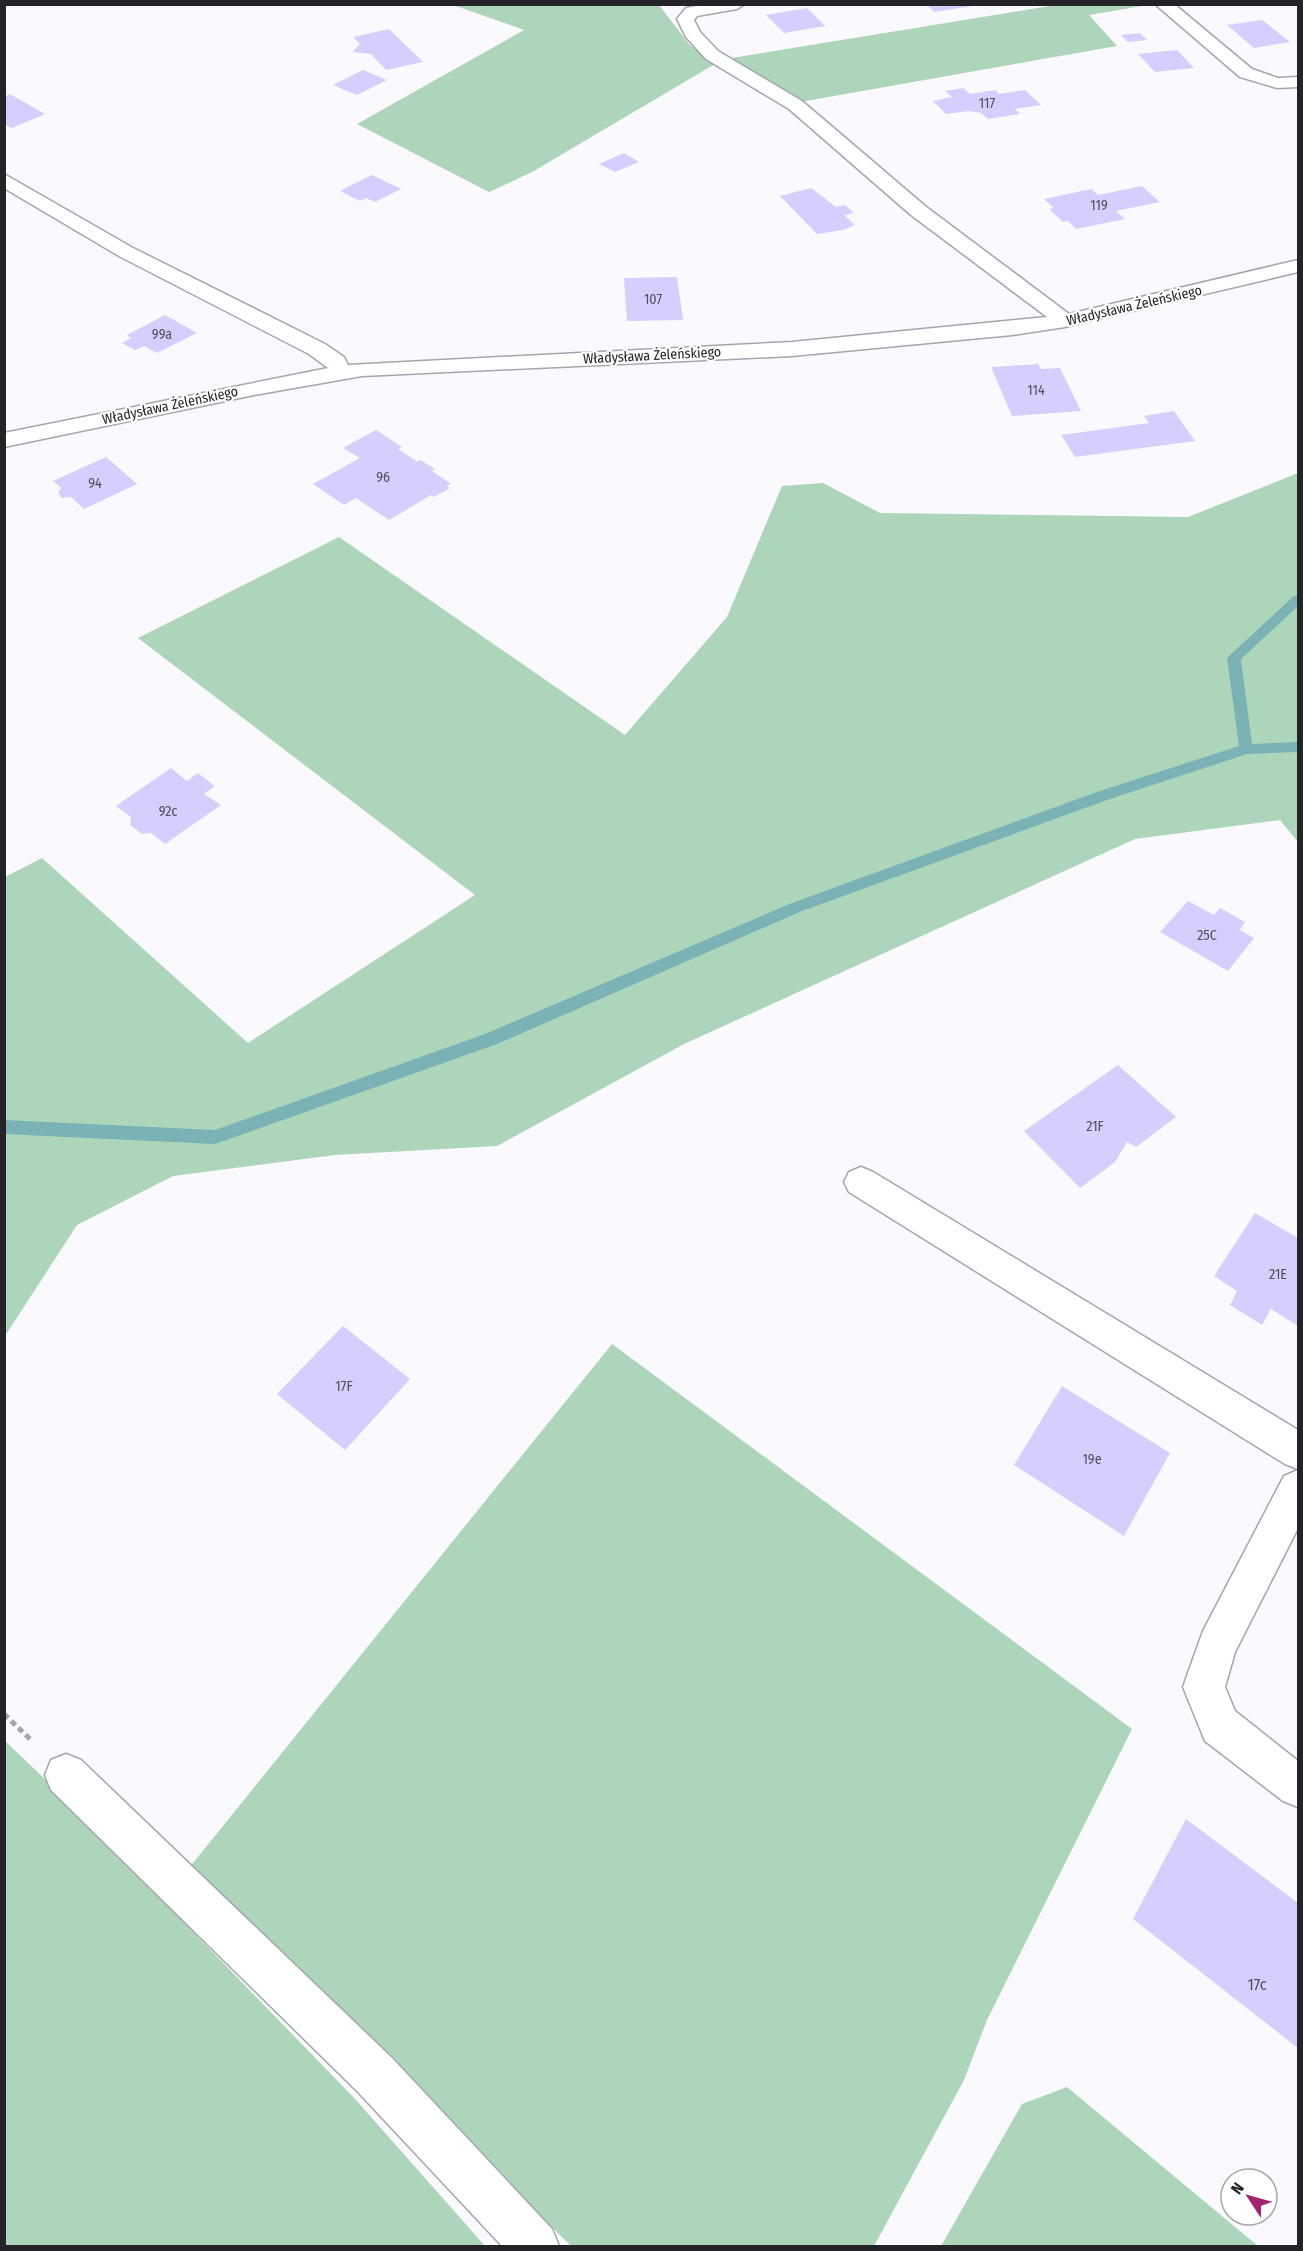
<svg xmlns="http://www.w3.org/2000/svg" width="1303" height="2251" font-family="'Fira Sans Condensed',sans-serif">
<rect width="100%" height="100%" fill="#f9f9fe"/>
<path fill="#add5b9" d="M 453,5 L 659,5 L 689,44 L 715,64 L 532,172 L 489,192 L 357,124 L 524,30 Z
M 1056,5 L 1148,5 L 1089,15 L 1117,46 L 800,102 L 726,59 Z
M 1298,473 L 1298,842 L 1280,820 L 1135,839 L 684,1044 L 497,1146 L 335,1155 L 173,1176 L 77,1225 L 5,1336 L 5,877 L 42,858 L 248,1043 L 475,895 L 138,638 L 339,537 L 625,735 L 727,617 L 782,486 L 823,483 L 880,513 L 1188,517 Z
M 612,1344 L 1132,1729 L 987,2020 L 964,2080 L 874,2246 L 571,2246 L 189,1868 Z
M 4,1740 L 49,1783 L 356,2100 L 485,2246 L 5,2246 Z
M 1067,2087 L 1258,2246 L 941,2246 L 1022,2104 Z"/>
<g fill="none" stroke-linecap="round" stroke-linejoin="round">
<path fill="#7ab2b5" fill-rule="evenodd" d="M 1298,595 L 1298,606 L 1241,659 L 1252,744 L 1298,742 L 1298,752 L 1247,754 L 1107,800 L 802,911 L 497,1044 L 215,1144 L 4,1134 L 4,1120 L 215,1130 L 485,1034 L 792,903 L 1097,792 L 1239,746 L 1227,658 L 1294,596 Z"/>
</g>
<path fill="#d6cffd" d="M 926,4 L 973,4 L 973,6 L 934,12 Z
M 807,8 L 825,26 L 784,33 L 766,15 Z
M 1262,20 L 1290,42 L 1254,48 L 1227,25 Z
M 389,29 L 423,62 L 386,70 L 371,54 L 353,52 L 360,44 L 353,37 Z
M 1140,33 L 1147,40 L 1128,42 L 1121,35 Z
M 1177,50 L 1194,68 L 1155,72 L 1138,54 Z
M 363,70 L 387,80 L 357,95 L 333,85 Z
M 963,88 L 970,94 L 995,90 L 999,94 L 1025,90 L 1041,105 L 1015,109 L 1020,114 L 988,119 L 981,113 L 969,111 L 946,114 L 933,101 L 952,97 L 945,91 Z
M 10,94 L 45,114 L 12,128 L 4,124 L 4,97 Z
M 624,153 L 639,162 L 615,172 L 599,164 Z
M 372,175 L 401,189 L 375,202 L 366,198 L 360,201 L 340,191 Z
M 1142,186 L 1160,202 L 1116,211 L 1125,219 L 1076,229 L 1068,221 L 1063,222 L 1049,209 L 1054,208 L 1044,199 L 1091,189 L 1098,195 Z
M 811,188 L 836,207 L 845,205 L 854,213 L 844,215 L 855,225 L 843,230 L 817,234 L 780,196 Z
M 677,277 L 683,320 L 627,321 L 624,278 Z
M 165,315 L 197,333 L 157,353 L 144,346 L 135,350 L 122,343 L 131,338 L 127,335 Z
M 1038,364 L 1041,369 L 1060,368 L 1081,411 L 1012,416 L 991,367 Z
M 1174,411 L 1195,441 L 1075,457 L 1061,435 L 1149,423 L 1144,416 Z
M 376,430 L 402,447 L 398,449 L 418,462 L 420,460 L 435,469 L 432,471 L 451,484 L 447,486 L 450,488 L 434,497 L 431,495 L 389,520 L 356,498 L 344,505 L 313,484 L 360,458 L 343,448 Z
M 106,457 L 137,484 L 84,509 L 71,497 L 62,498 L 58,493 L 61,488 L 53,481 Z
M 171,768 L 187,781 L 198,773 L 215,786 L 204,794 L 221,805 L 165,844 L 151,833 L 142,834 L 130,825 L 131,817 L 116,806 Z
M 1188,901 L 1214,915 L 1220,908 L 1245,922 L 1240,930 L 1254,938 L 1228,971 L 1160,932 Z
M 1118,1065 L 1176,1117 L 1136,1147 L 1127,1142 L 1115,1162 L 1080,1188 L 1024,1131 Z
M 1255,1213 L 1298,1238 L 1298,1326 L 1271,1309 L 1262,1325 L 1230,1305 L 1237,1291 L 1214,1276 Z
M 343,1326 L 410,1379 L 345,1450 L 277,1394 Z
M 1062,1386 L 1170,1453 L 1124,1536 L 1014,1465 Z
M 1186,1819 L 1298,1903 L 1298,2048 L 1133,1919 Z"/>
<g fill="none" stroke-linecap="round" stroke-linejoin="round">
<defs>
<path id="minor" d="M 706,4 L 745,4 L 737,9 L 697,16 L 694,20 L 700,32 L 718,51 L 802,101 L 925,206 L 1069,314 L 1298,260 L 1298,272 L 1065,327 L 1012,335 L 792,356 L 362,376 L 254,395 L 4,447 L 4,433 L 328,368 L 309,354 L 119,256 L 4,188 L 4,174 L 133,248 L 325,344 L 344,357 L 348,365 L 792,342 L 1047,317 L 911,215 L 789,109 L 706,59 L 686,37 L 677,19 L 686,8 Z
M 1155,4 L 1174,4 L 1252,69 L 1278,78 L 1298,77 L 1298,87 L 1277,88 L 1240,77 Z
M 861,1167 L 873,1172 L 1298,1430 L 1298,1469 L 1285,1464 L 849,1192 L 844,1182 L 849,1172 Z
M 1298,1470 L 1298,1528 L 1235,1652 L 1225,1687 L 1235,1711 L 1298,1761 L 1298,1807 L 1283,1801 L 1205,1741 L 1183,1687 L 1203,1631 L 1284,1476 Z
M 66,1754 L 81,1760 L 392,2058 L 552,2229 L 559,2246 L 502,2246 L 358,2092 L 51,1790 L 45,1775 L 51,1760 Z"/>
</defs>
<use href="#minor" stroke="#a4a5af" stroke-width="3"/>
<path stroke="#a5a5aa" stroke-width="5" stroke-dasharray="6 4" stroke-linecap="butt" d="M 4,1714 L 31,1740"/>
<use href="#minor" fill="#fff" fill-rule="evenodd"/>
</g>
<g text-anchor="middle" stroke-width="4.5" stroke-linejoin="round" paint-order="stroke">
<g font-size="14" fill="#504f5d">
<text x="987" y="108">117</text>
<text x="1099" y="210">119</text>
<text x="653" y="304">107</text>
<text x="162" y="339">99a</text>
<text x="1036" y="395">114</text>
<text x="383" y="482">96</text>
<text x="95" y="488">94</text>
<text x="168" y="816">92c</text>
<text x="1207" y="940">25C</text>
<text x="1095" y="1131">21F</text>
<text x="1278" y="1279">21E</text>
<text x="344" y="1391">17F</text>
<text x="1092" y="1464">19e</text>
</g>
<g font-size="14" fill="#242428" stroke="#fff">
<text transform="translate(1134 305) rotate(-13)" y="5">Władysława Żeleńskiego</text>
<text transform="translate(652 355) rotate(-3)" y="5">Władysława Żeleńskiego</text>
<text transform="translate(170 405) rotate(-12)" y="5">Władysława Żeleńskiego</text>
</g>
<g font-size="16" fill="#504f5d">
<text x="1257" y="1990">17c</text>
</g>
</g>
<rect width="1303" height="2251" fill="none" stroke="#242428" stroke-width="12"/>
<g transform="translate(1249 2197) rotate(306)"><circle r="28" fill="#ffffff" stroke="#a7a7a9" stroke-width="1.5"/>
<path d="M0-4.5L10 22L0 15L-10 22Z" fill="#a32373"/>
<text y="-9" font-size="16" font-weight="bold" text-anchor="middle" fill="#242428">N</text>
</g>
</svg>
